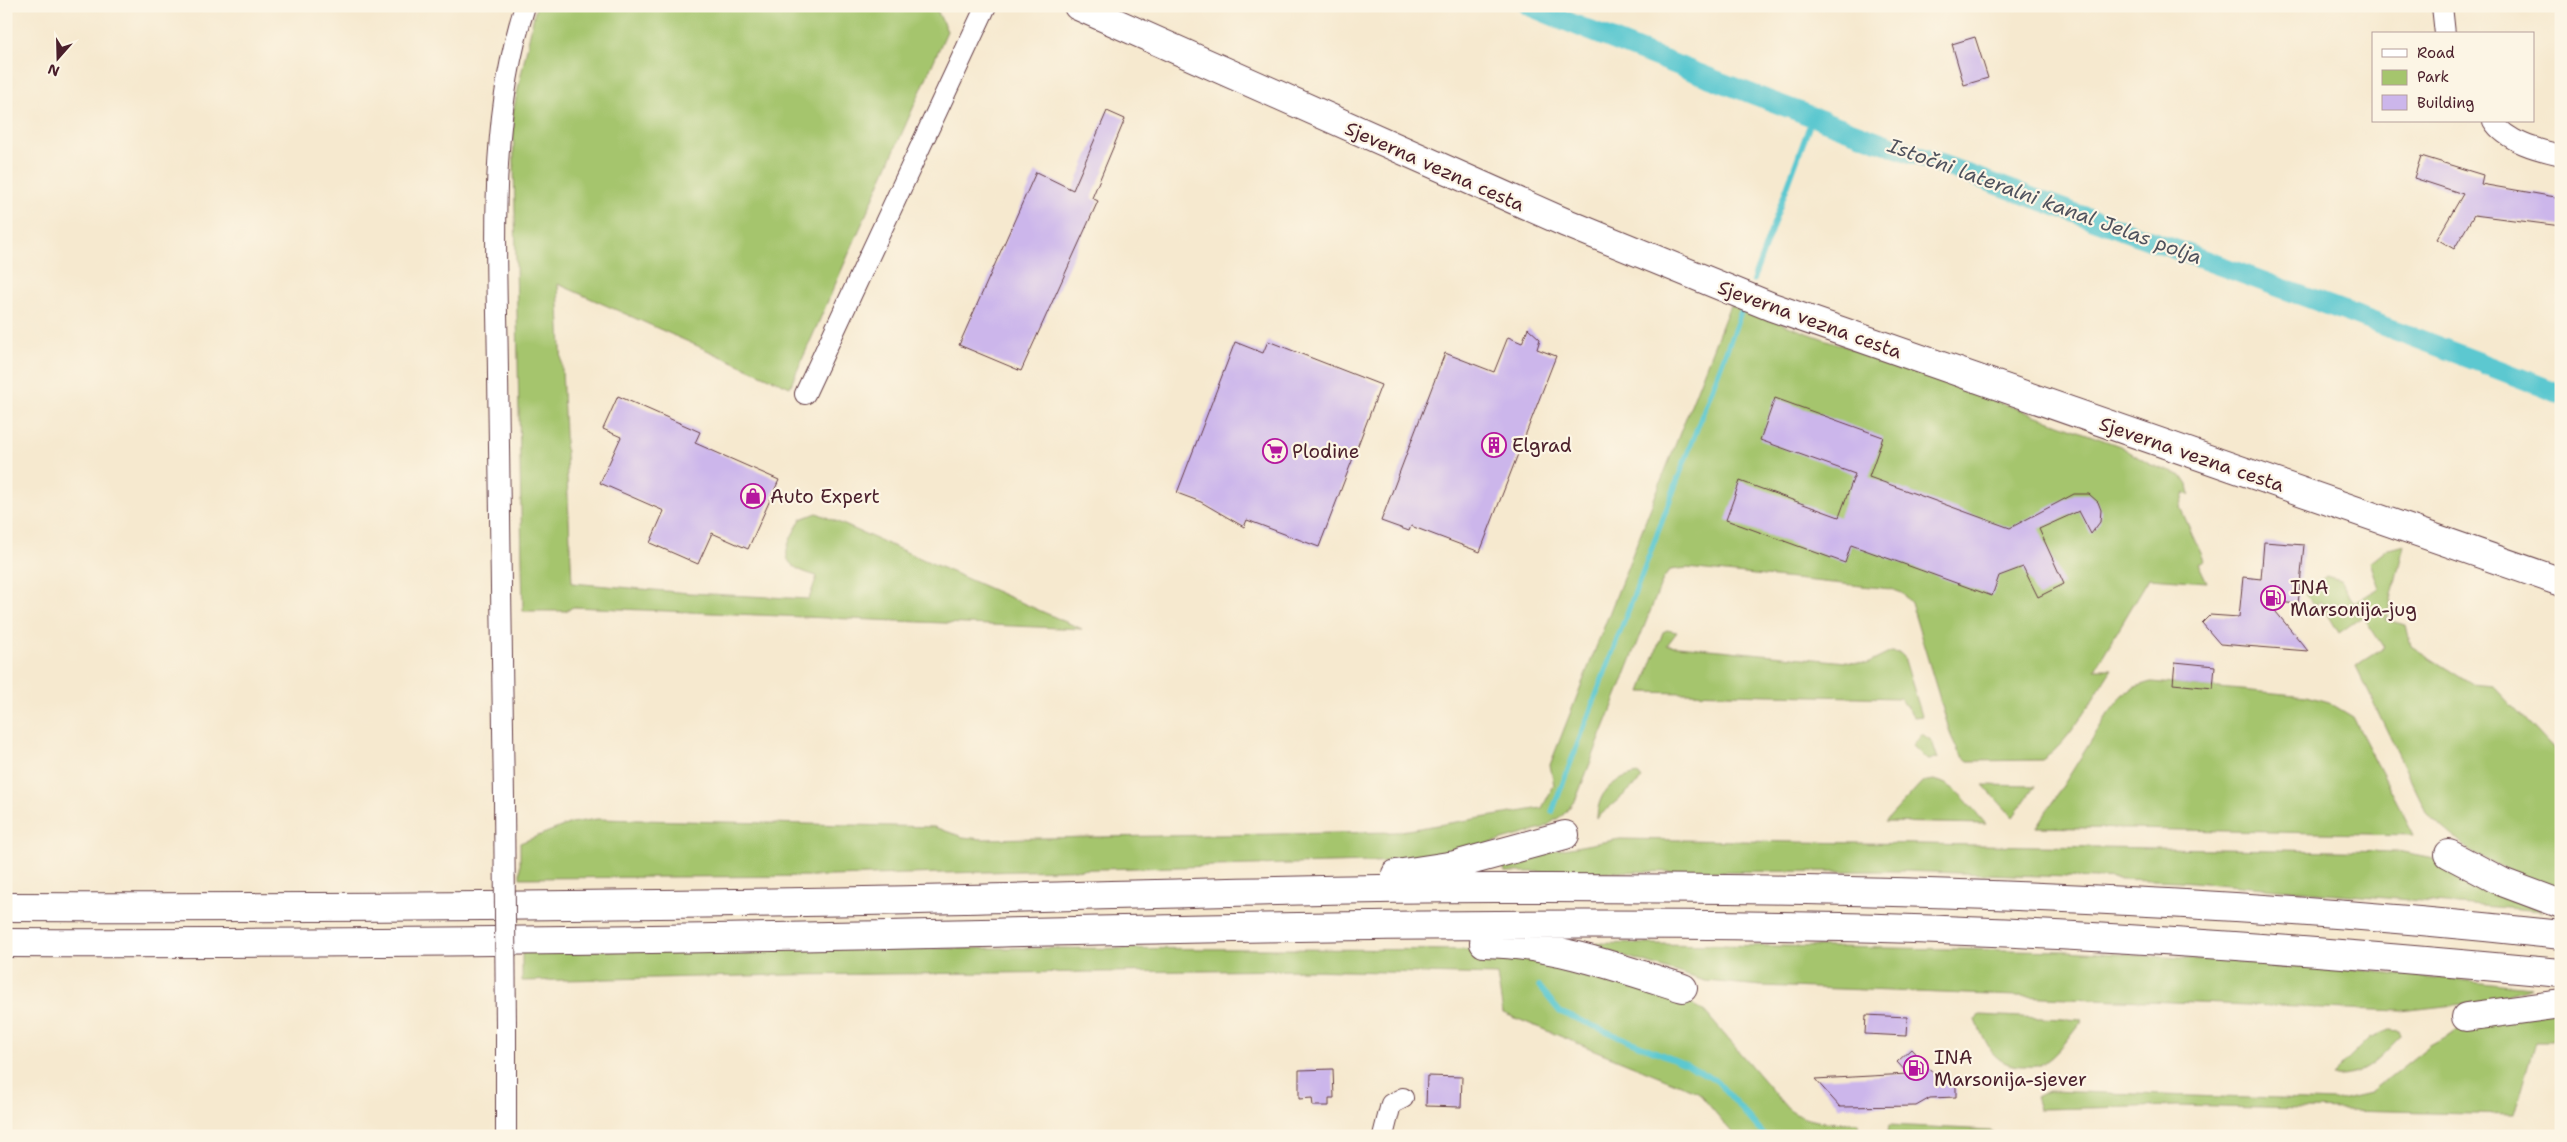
<svg xmlns="http://www.w3.org/2000/svg" width="2567" height="1142" font-family="'Shantell Sans',sans-serif">
<rect width="100%" height="100%" fill="#fcf5e5"/>
<filter id="ink" filterUnits="userSpaceOnUse"><feTurbulence type="fractalNoise" baseFrequency=".02" numOctaves="2"/><feDisplacementMap in="SourceGraphic" scale="10" xChannelSelector="R" yChannelSelector="G"/><feConvolveMatrix kernelMatrix="1 2 1 2 8 2 1 2 1" color-interpolation-filters="sRGB"/></filter>
<filter id="wash" filterUnits="userSpaceOnUse"><feTurbulence type="fractalNoise" baseFrequency=".0096" numOctaves="4" result="noise"/><feDisplacementMap in="SourceGraphic" scale="20" xChannelSelector="R" yChannelSelector="G"/><feGaussianBlur stdDeviation="1.12" result="paint"/><feColorMatrix in="noise" values="0 0 0 0 0 0 0 0 0 0 0 0 0 0 0 0 0 1.4 0 .05"/><feComposite in="paint" operator="in"/></filter>
<g filter="url(#wash)">
<rect width="100%" height="100%" fill="#f6e9cf"/>
<path fill="#a5c56d" stroke="#78724c" d="M 536,6 L 935,6 L 947,31 L 790,387 L 558,284 L 572,583 L 689,593 L 809,599 L 817,576 C 776,565 783,551 801,519 L 817,513 L 1082,629 L 573,607 L 566,611 L 523,611 L 513,112 Z
M 1730,305 L 2120,446 L 2149,464 L 2182,476 L 2188,485 L 2190,495 L 2185,493 L 2180,507 L 2204,560 L 2198,563 L 2207,582 L 2149,578 L 2095,669 L 2112,669 C 2093,697 2070,743 2042,760 L 1968,761 L 1959,753 L 1951,736 L 1911,603 L 1902,593 L 1891,589 L 1687,568 L 1670,570 L 1663,579 L 1576,799 L 1564,814 L 1542,829 L 1456,853 L 1407,861 L 831,876 L 520,878 L 520,843 L 571,823 L 597,819 L 934,827 L 963,837 L 982,839 L 1395,832 L 1542,808 L 1554,785 L 1550,765 Z
M 2404,545 L 2386,620 L 2406,625 L 2411,646 L 2471,684 L 2494,686 L 2561,757 L 2561,892 L 2525,879 L 2473,853 L 2427,814 L 2356,666 L 2384,648 L 2363,616 L 2339,633 L 2320,601 L 2314,605 L 2305,594 L 2326,576 L 2340,580 L 2354,603 L 2379,588 L 2370,562 L 2385,550 Z
M 1667,630 L 1677,632 L 1667,645 L 1867,664 L 1891,652 L 1900,653 L 1904,657 L 1922,716 L 1914,717 L 1900,698 L 1641,692 L 1663,632 Z
M 2152,682 L 2307,696 L 2328,702 L 2353,717 L 2414,835 L 2037,827 L 2108,714 L 2123,695 L 2135,687 Z
M 1922,734 L 1932,741 L 1938,759 L 1927,760 L 1913,746 Z
M 1638,774 L 1642,779 L 1597,818 C 1598,791 1613,779 1638,774 Z
M 1933,780 C 1956,783 1971,808 1986,824 L 1885,822 L 1922,782 Z
M 1983,785 L 2035,786 L 2013,817 Z
M 1620,839 L 2397,852 L 2434,859 L 2543,911 L 2180,881 L 1903,871 L 1505,872 L 1502,860 Z
M 1596,943 L 2067,951 L 2328,967 L 2531,987 L 2489,1001 L 2401,1011 L 1762,986 L 1705,981 L 1599,948 Z
M 1016,948 L 1507,950 L 1654,988 L 1688,1002 L 1705,1012 L 1787,1108 C 1807,1125 1833,1122 1858,1123 L 1859,1133 L 1867,1133 L 1867,1136 L 1735,1136 L 1698,1092 L 1503,1013 L 1497,975 L 1309,970 L 786,975 L 522,981 L 522,951 Z
M 2561,1009 L 2561,1041 L 2535,1041 L 2514,1114 L 2178,1106 L 2039,1109 L 2035,1097 L 2049,1091 L 2335,1101 L 2370,1093 L 2430,1045 L 2455,1031 L 2477,1024 Z
M 1979,1015 L 2083,1020 C 2071,1034 2057,1057 2040,1065 C 2036,1067 2029,1066 2025,1066 C 1994,1067 1986,1045 1976,1020 Z
M 2389,1030 L 2399,1031 L 2401,1036 C 2379,1057 2366,1078 2332,1076 L 2370,1038 Z
M 1889,1125 L 1991,1130 L 1995,1136 L 1875,1136 L 1888,1133 Z"/>
<g fill="none" stroke-linecap="round" stroke-linejoin="round">
<path stroke="#5bc8d0" stroke-width="5.5" d="M 1753,280 L 1813,116
M 1552,812 L 1741,312
M 1539,986 L 1560,1012 L 1685,1064 L 1717,1081 L 1765,1136"/>
<path stroke="#5bc8d0" stroke-width="20" d="M 1529,6 C 1869,146 2219,259 2561,394"/>
</g>
<g id="blocks">
<path fill="#ccb6eb" d="M 1975,37 L 1988,78 L 1964,85 L 1952,44 Z
M 1107,111 L 1125,119 L 1092,198 L 1098,201 L 1021,371 L 959,345 L 1036,172 L 1073,190 Z
M 2421,156 L 2483,175 L 2481,184 L 2561,198 L 2561,226 L 2474,215 L 2454,249 L 2437,239 L 2463,194 L 2414,178 Z
M 1528,328 L 1540,339 L 1537,349 L 1556,356 L 1480,552 L 1411,526 L 1409,531 L 1381,521 L 1445,353 L 1494,372 L 1508,337 L 1522,343 Z
M 1268,341 L 1381,385 L 1319,547 L 1247,520 L 1244,527 L 1201,502 L 1177,493 L 1235,342 L 1263,353 Z
M 618,396 L 700,432 L 695,443 L 779,480 L 748,549 L 712,533 L 698,564 L 650,543 L 664,511 L 600,483 L 621,437 L 603,429 Z
M 1775,398 L 1883,437 L 1869,477 L 2010,528 L 2074,494 L 2089,494 L 2098,502 L 2101,510 L 2100,522 L 2091,534 L 2079,511 L 2039,529 L 2064,584 L 2038,597 L 2023,567 L 1999,576 L 1992,596 L 1851,545 L 1845,563 L 1726,520 L 1740,481 L 1839,517 L 1855,474 L 1760,440 Z
M 2264,542 L 2304,545 L 2298,604 L 2267,601 L 2308,651 L 2220,644 L 2202,623 L 2210,615 L 2239,617 L 2243,577 L 2261,579 Z
M 2175,662 L 2215,666 L 2213,688 L 2173,684 Z
M 1866,1015 L 1907,1017 L 1906,1036 L 1865,1034 Z
M 1911,1049 L 1940,1080 L 1956,1079 L 1956,1097 L 1930,1098 L 1916,1106 L 1840,1107 L 1815,1079 L 1908,1074 L 1897,1062 Z
M 1333,1069 L 1334,1098 L 1329,1098 L 1329,1106 L 1313,1106 L 1312,1098 L 1299,1099 L 1299,1070 Z
M 1427,1076 L 1462,1077 L 1461,1107 L 1426,1106 Z"/>
</g>
</g>
<g filter="url(#ink)">
<use href="#blocks" fill-opacity="0" stroke="#643d44" stroke-width="1"/>
<g fill="none" stroke-linecap="round" stroke-linejoin="round">
<defs>
<path id="street" d="M 2442,6 L 2445,34
M 2493,121 C 2506,142 2539,150 2561,155
M 805,394 L 986,6
M 504,799 C 502,658 500,517 498,375 C 497,254 487,123 525,6
M 506,1030 L 506,1136
M 1383,1136 L 1391,1104 L 1403,1098"/>
<path id="primary" d="M 1078,6 L 1564,222 L 1772,307 L 2561,582"/>
<path id="highway" d="M 2449,854 L 2502,882 L 2561,904
M 1396,874 L 1455,865 L 1565,835
M 6,907 C 310,908 614,906 918,900 C 1111,896 1303,888 1496,888 C 1851,887 2208,896 2561,935
M 6,943 C 280,944 554,941 828,936 C 1145,930 1462,921 1779,926 C 2040,929 2301,949 2561,973
M 1484,943 C 1554,944 1617,967 1683,988
M 2466,1017 L 2561,1004"/>
</defs>
<use href="#street" stroke="#643d44" stroke-width="22"/>
<use href="#primary" stroke="#643d44" stroke-width="30"/>
<use href="#highway" stroke="#643d44" stroke-width="30"/>
<use href="#street" stroke="#fff" stroke-width="20"/>
<use href="#primary" stroke="#fff" stroke-width="28"/>
<use href="#highway" stroke="#fff" stroke-width="28"/>
<defs>
<path id="street-bridge" d="M 504,799 L 506,1030"/>
</defs>
<use href="#street-bridge" stroke="#643d44" stroke-width="22" stroke-linecap="butt"/>
<use href="#street-bridge" stroke="#fff" stroke-width="20"/>
</g>
</g>
<defs>
<symbol id="building-ring" viewBox="-11 -11 22 22"><circle r="9.5" fill="#fcf5e5" stroke="#b5179e" stroke-width="1.5"/><path d="M-4-6H4V6H1V3H-1V6H-4ZM-2.5-4.3h1.7v1.8h-1.7ZM.8-4.3h1.7v1.8H.8ZM-2.5-1h1.7V.8h-1.7ZM.8-1h1.7V.8H.8Z" fill="#b5179e"/></symbol>
<symbol id="supermarket-ring" viewBox="-11 -11 22 22"><circle r="9.5" fill="#fcf5e5" stroke="#b5179e" stroke-width="1.5"/><path d="M-6-5.5h2.5l.6 2H6L4.5 2H-2.5L-4.4-4H-6ZM-1.5 3.2a1.3 1.3 0 1 0 .1 0ZM3 3.2a1.3 1.3 0 1 0 .1 0Z" fill="#b5179e"/></symbol>
<symbol id="shop-ring" viewBox="-11 -11 22 22"><circle r="9.5" fill="#fcf5e5" stroke="#b5179e" stroke-width="1.5"/><path d="M-5-2.5h2.3a2.7 3.5 0 0 1 5.4 0H5L5.5 6h-11ZM-1.5-2.5h3a1.5 2.3 0 0 0-3 0Z" fill="#b5179e"/></symbol>
<symbol id="fuel-ring" viewBox="-11 -11 22 22"><circle r="9.5" fill="#fcf5e5" stroke="#b5179e" stroke-width="1.5"/><path d="M-5.5-6h7V0h2V4h1.3V-2.5L3-4.5l.8-.8L6-3V5H2.5V1h-1V6h-7ZM-4.2-4.7v3.2H.2V-4.7Z" fill="#b5179e"/></symbol>
</defs>
<g fill-rule="evenodd">
<use href="#building-ring" x="1480" y="431" width="28" height="28"/>
<use href="#supermarket-ring" x="1261" y="437" width="28" height="28"/>
<use href="#shop-ring" x="739" y="482" width="28" height="28"/>
<use href="#fuel-ring" x="2259" y="584" width="28" height="28"/>
<use href="#fuel-ring" x="1902" y="1054" width="28" height="28"/>
</g>
<g text-anchor="middle" stroke-width="4.5" stroke-linejoin="round" paint-order="stroke">
<g font-size="19" fill="#4a1f2b" stroke="#fcf5e5">
<text transform="translate(1435 166) rotate(24)" y="7">Sjeverna vezna cesta</text>
<text transform="translate(1810 319) rotate(20)" y="7">Sjeverna vezna cesta</text>
<text transform="translate(2192 454) rotate(19)" y="7">Sjeverna vezna cesta</text>
</g>
<g font-size="19" fill="#4a1f2b" stroke="#fcf5e5" text-anchor="start">
<text x="1512" y="452">Elgrad</text>
<text x="1292" y="458">Plodine</text>
<text x="770" y="503">Auto Expert</text>
<text x="2290" y="594">INA<tspan x="2290" dy="22">Marsonija-jug</tspan></text>
<text x="1934" y="1064">INA<tspan x="1934" dy="22">Marsonija-sjever</tspan></text>
</g>
<g font-size="20" font-style="italic" fill="#4f525d" stroke="#fcf5e5">
<text transform="translate(2045 201) rotate(20)" y="7">Istočni lateralni kanal Jelas polja</text>
</g>
</g>
<rect width="2567" height="1142" fill="none" stroke="#fcf5e5" stroke-width="25"/>
<rect x="2372" y="32" width="162" height="90" fill="#fcf5e5" stroke="#b59f9b"/>
<rect x="2382" y="49" width="25" height="8" fill="#ffffff" stroke="#b59f9b"/>
<text x="2417" y="58" font-size="15" fill="#4a1f2b">Road</text>
<rect x="2382" y="70" width="25" height="15" fill="#a5c56d" stroke="#b59f9b"/>
<text x="2417" y="82" font-size="15" fill="#4a1f2b">Park</text>
<rect x="2382" y="95" width="25" height="15" fill="#ccb6eb" stroke="#b59f9b"/>
<text x="2417" y="108" font-size="15" fill="#4a1f2b">Building</text>
<g transform="translate(58 58) rotate(200)" stroke="#fcf5e5" stroke-width="4" paint-order="stroke">
<path d="M0-4L9 19L0 12L-9 19Z" fill="#4a1f2b"/>
<text y="-8" font-size="14" font-weight="bold" text-anchor="middle" fill="#4a1f2b">N</text>
</g>
</svg>
